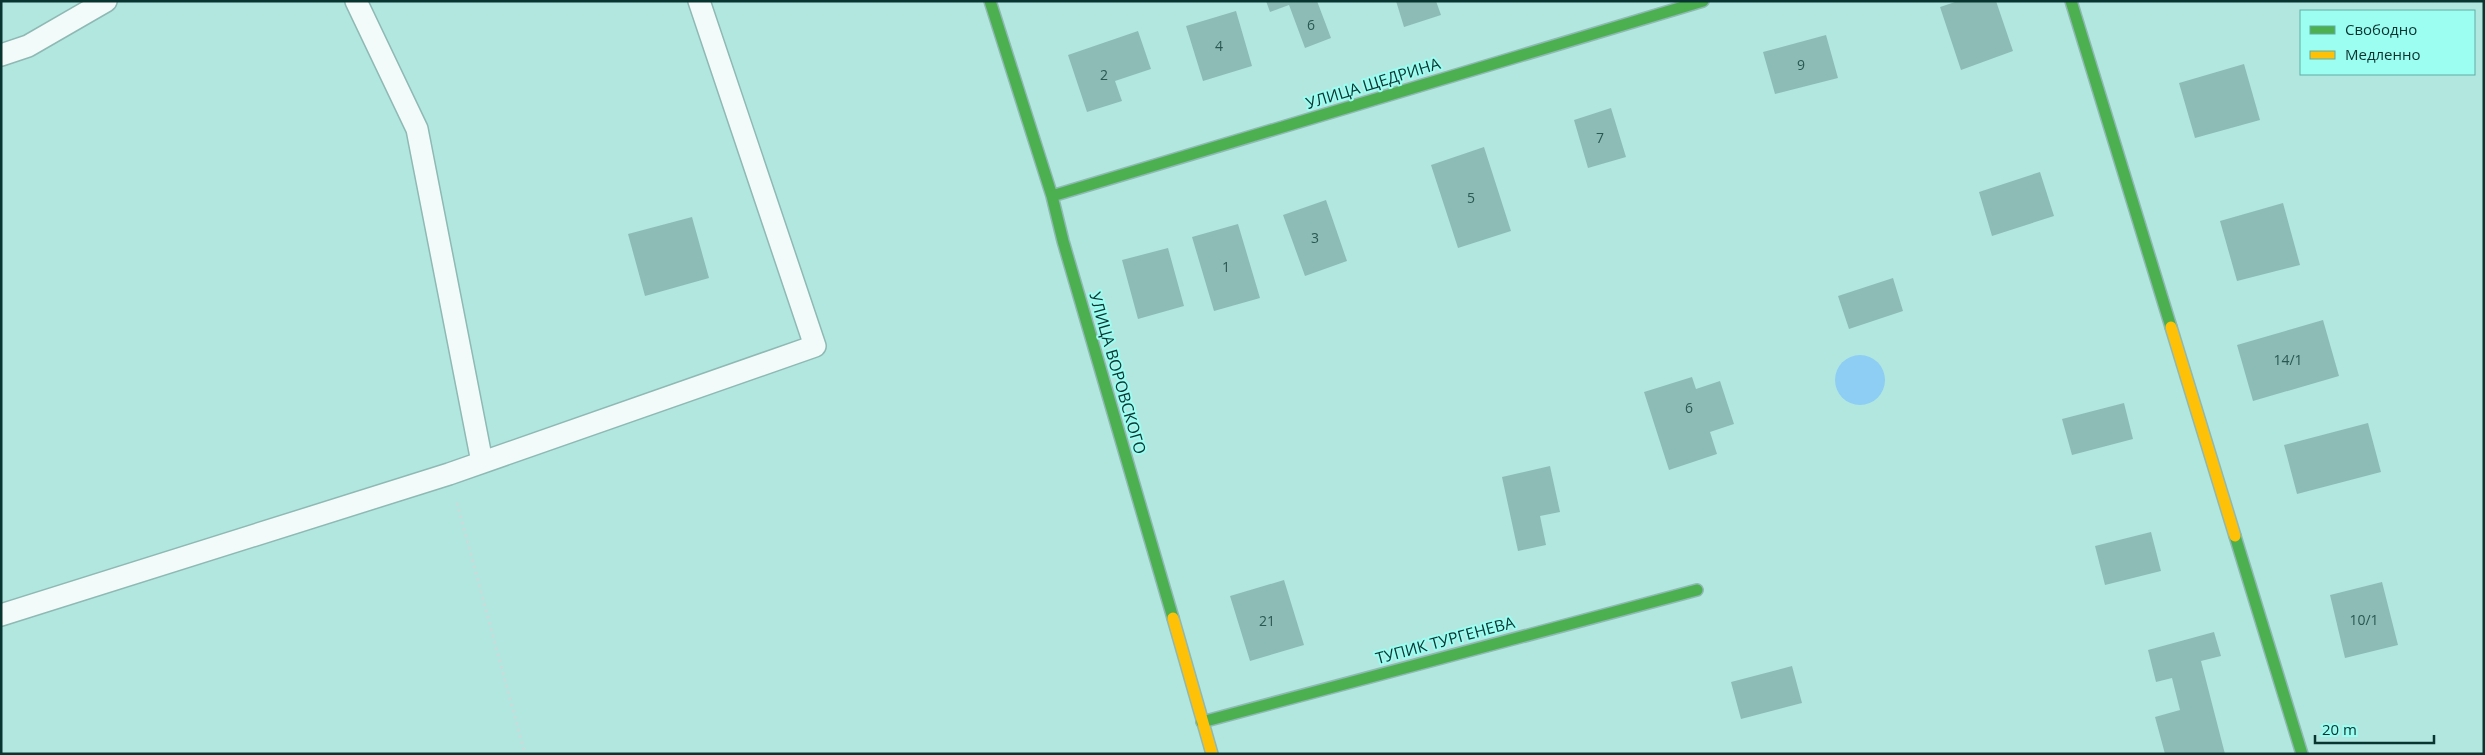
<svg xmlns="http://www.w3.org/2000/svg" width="2485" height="755" font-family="'Open Sans',sans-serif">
<rect width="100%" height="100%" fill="#b2e7e0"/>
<path fill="#8ecdf4" d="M1835 380a25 25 0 1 1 50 0a25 25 0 1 1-50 0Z"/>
<path fill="#8dbcb6" d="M 1266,1 L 1317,1 L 1331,38 L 1305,48 L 1289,5 L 1270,12 Z
M 1396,1 L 1436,1 L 1441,15 L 1404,27 Z
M 1958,1 L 1996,1 L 2013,51 L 1961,70 L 1940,7 Z
M 1236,11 L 1252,66 L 1203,81 L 1186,26 Z
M 1138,31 L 1151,69 L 1115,81 L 1122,101 L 1087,112 L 1068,55 Z
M 1826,35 L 1838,78 L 1775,94 L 1763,52 Z
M 2244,64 L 2260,120 L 2195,138 L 2179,83 Z
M 1611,108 L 1626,157 L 1588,168 L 1574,120 Z
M 1484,147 L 1511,231 L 1458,248 L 1431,165 Z
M 2040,172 L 2054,216 L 1992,236 L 1979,192 Z
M 1326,200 L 1347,261 L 1305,276 L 1283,215 Z
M 2283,203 L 2300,265 L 2237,281 L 2220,221 Z
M 692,217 L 709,278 L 645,296 L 628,234 Z
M 1238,224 L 1260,298 L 1214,311 L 1192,237 Z
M 1168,248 L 1184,306 L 1138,319 L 1122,260 Z
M 1893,278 L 1903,311 L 1849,329 L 1838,296 Z
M 2323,320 L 2339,376 L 2253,401 L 2237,345 Z
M 1692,377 L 1696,389 L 1720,381 L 1734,424 L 1710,432 L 1717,454 L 1669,470 L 1644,392 Z
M 2124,403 L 2133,439 L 2072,455 L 2062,419 Z
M 2368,423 L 2381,472 L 2297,494 L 2284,445 Z
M 1550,466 L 1560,512 L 1540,516 L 1546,545 L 1518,551 L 1502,477 Z
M 2151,532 L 2161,571 L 2105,585 L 2095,546 Z
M 1284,580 L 1304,645 L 1250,661 L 1230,596 Z
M 2382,582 L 2398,645 L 2345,658 L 2330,595 Z
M 2214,632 L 2221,656 L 2201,661 L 2225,754 L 2165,754 L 2155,717 L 2180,710 L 2172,678 L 2156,682 L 2148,650 Z
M 1792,666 L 1802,703 L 1741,719 L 1731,682 Z"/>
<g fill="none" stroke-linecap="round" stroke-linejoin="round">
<defs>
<path id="lane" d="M 356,1 L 417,129 L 482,462
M 1,55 L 28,46 L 106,1
M 1,615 L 449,474 L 815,346 L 699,1"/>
<path id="fast" d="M 990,1 L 1052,196 L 1063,241 L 1173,618
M 2071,1 L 2171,327
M 1052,196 L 1703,1
M 2235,536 L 2302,754
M 1202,722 L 1697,590"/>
<path id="slow" d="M 2171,327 L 2235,536
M 1173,618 L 1212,754"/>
</defs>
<use href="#lane" stroke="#8eb9b4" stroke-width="24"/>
<use href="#fast" stroke="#8eb9b4" stroke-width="14"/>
<use href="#slow" stroke="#8eb9b4" stroke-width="14"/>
<path stroke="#cadbd9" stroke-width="3" stroke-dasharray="2.5 4" stroke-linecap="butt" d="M 457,503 L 525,754"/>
<use href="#lane" stroke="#f3fbfa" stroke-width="21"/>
<use href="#fast" stroke="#4caf50" stroke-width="11"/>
<use href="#slow" stroke="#ffc107" stroke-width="11"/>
</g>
<g text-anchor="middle" stroke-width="4" stroke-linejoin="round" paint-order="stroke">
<g font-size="14" fill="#2a5752">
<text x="1311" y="30">6</text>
<text x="1219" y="51">4</text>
<text x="1801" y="70">9</text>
<text x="1104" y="80">2</text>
<text x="1600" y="143">7</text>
<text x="1471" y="203">5</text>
<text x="1315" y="243">3</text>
<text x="1226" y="272">1</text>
<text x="2288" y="365">14/1</text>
<text x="1689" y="413">6</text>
<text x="2364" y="625">10/1</text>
<text x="1267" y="626">21</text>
</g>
<g font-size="16" fill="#093531" stroke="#9cfdf1">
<text transform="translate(1373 83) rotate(-17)" y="6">УЛИЦА ЩЕДРИНА</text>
<text transform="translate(1118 373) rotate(74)" y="6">УЛИЦА ВОРОВСКОГО</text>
<text transform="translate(1445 640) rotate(-15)" y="6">ТУПИК ТУРГЕНЕВА</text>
</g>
</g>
<rect width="2485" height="755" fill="none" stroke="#093531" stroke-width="5"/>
<rect x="2300" y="10" width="175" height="65" fill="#9cfdf1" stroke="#61ada4"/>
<rect x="2310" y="26" width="25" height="8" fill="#4caf50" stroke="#61ada4"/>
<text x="2345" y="35" font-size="15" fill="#093531">Свободно</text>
<rect x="2310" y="51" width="25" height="8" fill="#ffc107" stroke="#61ada4"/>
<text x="2345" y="60" font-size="15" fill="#093531">Медленно</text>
<path d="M2315 735v8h119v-8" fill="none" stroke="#093531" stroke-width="2.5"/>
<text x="2322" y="735" font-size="15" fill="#093531" stroke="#9cfdf1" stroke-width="4" paint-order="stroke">20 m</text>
</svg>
